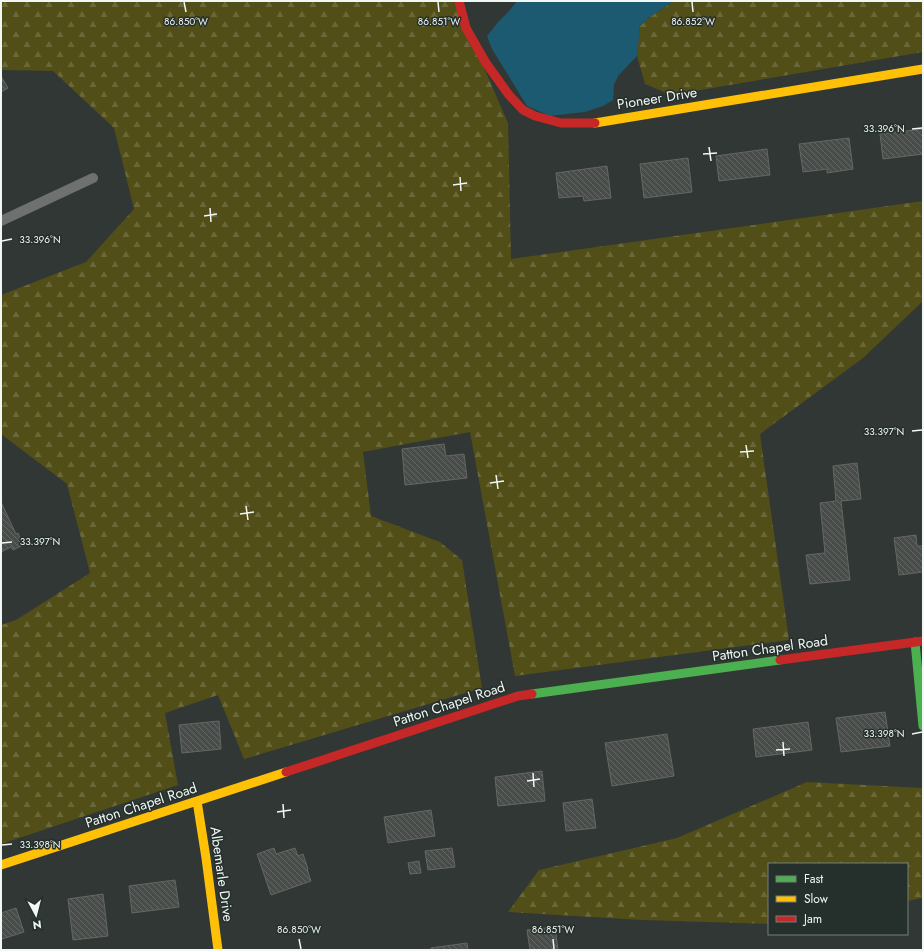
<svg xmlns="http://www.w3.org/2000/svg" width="924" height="951" font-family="Jost,sans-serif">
<defs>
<pattern id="forest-firs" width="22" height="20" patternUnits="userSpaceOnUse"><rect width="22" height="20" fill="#514e17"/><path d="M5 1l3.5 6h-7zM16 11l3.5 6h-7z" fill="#6a6839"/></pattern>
<pattern id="building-back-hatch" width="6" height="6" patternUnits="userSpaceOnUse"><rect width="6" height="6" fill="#494d4a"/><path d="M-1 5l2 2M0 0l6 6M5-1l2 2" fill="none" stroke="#646765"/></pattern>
</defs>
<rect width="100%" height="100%" fill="#313734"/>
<path fill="url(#forest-firs)" d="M 1,1 L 455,1 L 508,123 L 511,259 L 923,201 L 923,301 L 863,358 L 760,434 L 789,640 L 515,676 L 470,432 L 363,452 L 371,516 L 440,542 L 462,560 L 482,688 L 244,759 L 218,695 L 165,713 L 178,785 L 1,844 L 1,625 L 16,620 L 90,573 L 67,484 L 1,434 L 1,295 L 86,262 L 134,209 L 114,128 L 53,71 L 1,70 Z
M 674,1 L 923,1 L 923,52 L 671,95 L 645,84 L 637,56 L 640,26 L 651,16 Z
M 807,782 L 923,788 L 923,898 L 907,901 L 907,864 L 769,864 L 769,924 L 642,920 L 508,912 L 539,870 L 677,838 Z"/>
<path fill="#1c5a71" d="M 517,1 L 674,1 L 651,16 L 640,26 L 637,56 L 618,76 L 614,85 L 613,100 L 603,106 L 585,112 L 550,116 L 527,106 L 492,49 L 487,36 L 499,21 L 509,11 Z"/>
<path fill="url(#building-back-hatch)" stroke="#646865" d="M 1,76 L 8,88 L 1,92 Z
M 923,129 L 923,154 L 883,159 L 880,134 Z
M 849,138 L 853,169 L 827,173 L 827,169 L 803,172 L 799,144 Z
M 767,149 L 770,175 L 719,181 L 716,156 Z
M 688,158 L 692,192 L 644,198 L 640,164 Z
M 607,166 L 611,198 L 584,201 L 583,196 L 559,198 L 556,173 Z
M 444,444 L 446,456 L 464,454 L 467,478 L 405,485 L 402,449 Z
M 857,463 L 861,499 L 841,501 L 850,580 L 810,584 L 806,555 L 825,553 L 820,503 L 836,501 L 833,466 Z
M 1,502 L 16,534 L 18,533 L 23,545 L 13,550 L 11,547 L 1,552 Z
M 916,535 L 917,546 L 923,546 L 923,572 L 899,575 L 894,538 Z
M 885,712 L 890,746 L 841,752 L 836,718 Z
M 219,721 L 221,749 L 182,753 L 179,725 Z
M 808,722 L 812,750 L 756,757 L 753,729 Z
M 667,734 L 674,776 L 612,786 L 605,743 Z
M 542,771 L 545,801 L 498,806 L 495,777 Z
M 592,799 L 596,828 L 566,831 L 563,803 Z
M 431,810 L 435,836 L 388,843 L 384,817 Z
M 274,848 L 276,854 L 295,848 L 298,856 L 303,854 L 308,869 L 307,869 L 311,881 L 271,895 L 257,854 Z
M 452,848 L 455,867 L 428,870 L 425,851 Z
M 419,861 L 421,873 L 410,874 L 408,863 Z
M 175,880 L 179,907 L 132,913 L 129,886 Z
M 103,894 L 108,936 L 73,940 L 68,899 Z
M 16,908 L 24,932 L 2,939 L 2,938 L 1,939 L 1,913 Z
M 555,927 L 558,950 L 530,950 L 527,930 Z
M 467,943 L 468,950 L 431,950 L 431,948 Z"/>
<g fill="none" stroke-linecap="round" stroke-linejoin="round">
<path stroke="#6e7170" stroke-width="10" d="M 1,221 L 93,178"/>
<path stroke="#4caf50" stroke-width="9" d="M 915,642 L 923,726
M 532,694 L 780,660"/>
<path stroke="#ffc107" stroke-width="9" d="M 595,123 L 923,69
M 197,801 L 206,858 L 218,950
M 1,865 L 286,772"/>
<path stroke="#c62828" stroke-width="9" d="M 459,1 L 466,28 L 486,63 L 509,95 L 523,110 L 535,116 L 561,123 L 595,123
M 780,660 L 923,641
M 286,772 L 518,696 L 532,694"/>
</g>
<path fill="none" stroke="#f0f7f4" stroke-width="1.5" d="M 184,2 L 186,12M 438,2 L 439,12M 692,2 L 693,12M 912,129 L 922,128M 709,147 L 711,161M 703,154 L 717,153M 460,177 L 461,191M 453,185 L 467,183M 210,208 L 211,222M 204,216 L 217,214M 2,241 L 12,239M 912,431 L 922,430M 746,445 L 748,458M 740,452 L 754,451M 496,475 L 498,489M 490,483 L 504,481M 246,506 L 248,520M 240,514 L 254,512M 2,543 L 12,542M 912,734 L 922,732M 783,742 L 784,756M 776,750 L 790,749M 533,773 L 534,787M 527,781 L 540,779M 283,804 L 284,818M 277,812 L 291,810M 2,845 L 12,844M 299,939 L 301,949M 553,939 L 554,949"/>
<g text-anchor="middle" stroke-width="3" stroke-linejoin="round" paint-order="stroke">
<g font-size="14" fill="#f0f7f4" stroke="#252f2b">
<text transform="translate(657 98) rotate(-9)" y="5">Pioneer Drive</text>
<text transform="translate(770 648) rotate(-8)" y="5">Patton Chapel Road</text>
<text transform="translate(449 704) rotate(-18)" y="5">Patton Chapel Road</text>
<text transform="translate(141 805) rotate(-18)" y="5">Patton Chapel Road</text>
<text transform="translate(222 874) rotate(82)" y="5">Albemarle Drive</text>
</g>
</g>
<g font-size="10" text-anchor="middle" fill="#f0f7f4" stroke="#252f2b" stroke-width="3" stroke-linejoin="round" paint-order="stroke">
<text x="186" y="25">86.850°W</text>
<text x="439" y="25">86.851°W</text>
<text x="693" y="25">86.852°W</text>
<text x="884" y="132">33.396°N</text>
<text x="40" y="243">33.396°N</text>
<text x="884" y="435">33.397°N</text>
<text x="40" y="545">33.397°N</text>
<text x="884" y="737">33.398°N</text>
<text x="40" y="848">33.398°N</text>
<text x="299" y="933">86.850°W</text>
<text x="553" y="933">86.851°W</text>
</g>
<rect width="924" height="951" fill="none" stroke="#f0f7f4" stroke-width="4"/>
<rect x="768" y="863" width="140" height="72" fill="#252f2b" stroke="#767f7b"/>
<rect x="776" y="876" width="20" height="6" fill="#4caf50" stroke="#767f7b"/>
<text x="804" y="883" font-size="12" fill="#f0f7f4">Fast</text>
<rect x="776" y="896" width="20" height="6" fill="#ffc107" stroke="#767f7b"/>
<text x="804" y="903" font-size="12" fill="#f0f7f4">Slow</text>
<rect x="776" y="916" width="20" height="6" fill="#c62828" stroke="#767f7b"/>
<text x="804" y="923" font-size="12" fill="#f0f7f4">Jam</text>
<g transform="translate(36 915) rotate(173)" stroke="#252f2b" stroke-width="3" paint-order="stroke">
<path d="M0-3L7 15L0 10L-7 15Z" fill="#f0f7f4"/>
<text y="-6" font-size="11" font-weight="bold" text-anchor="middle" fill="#f0f7f4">N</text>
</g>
</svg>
